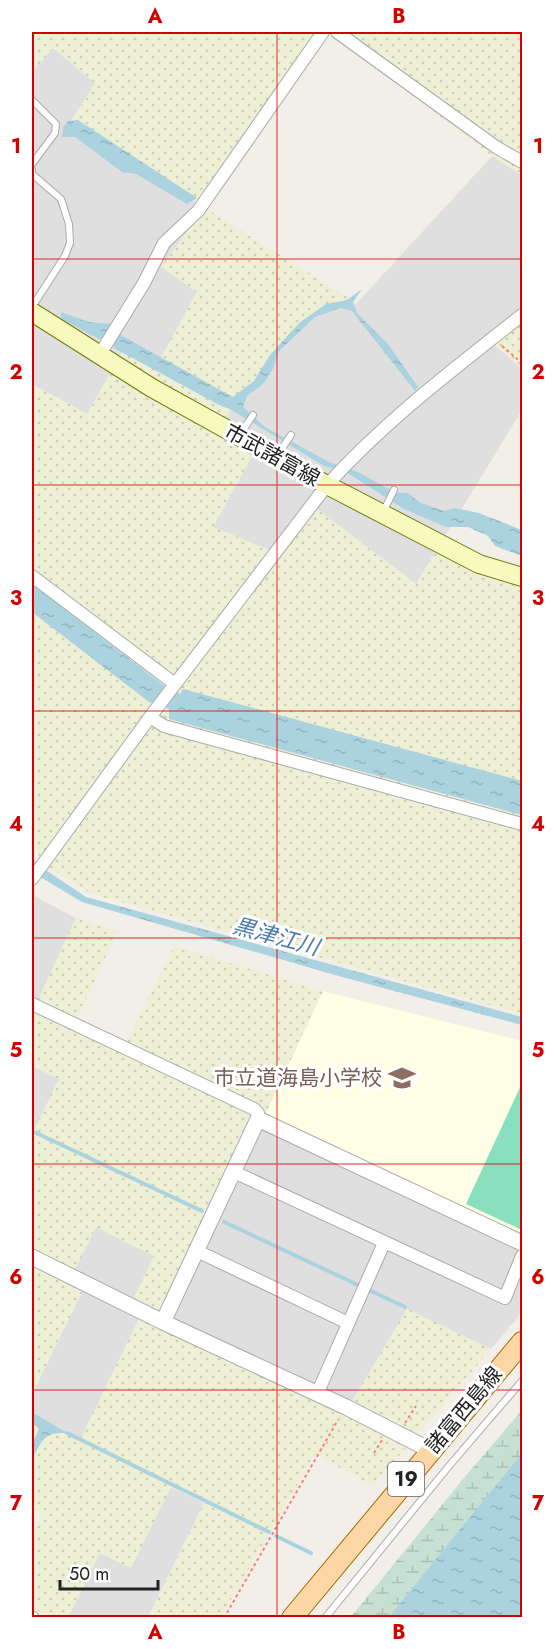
<svg xmlns="http://www.w3.org/2000/svg" width="554" height="1649" font-family="Jost,'Noto Sans JP',sans-serif">
<defs>
<pattern id="farmland-dots" width="8" height="8" patternUnits="userSpaceOnUse" patternTransform="scale(1.5)"><rect width="8" height="8" fill="#eef0d5"/><path d="M2 2h.1M6 6h.1" fill="none" stroke="#ccceb7" stroke-width="1.8" stroke-linecap="round"/></pattern>
<pattern id="wetland-marsh" width="20" height="14" patternUnits="userSpaceOnUse" patternTransform="scale(1.5)"><rect width="20" height="14" fill="#c6e0d4"/><path d="M1 5h8M5 5V1M11 12h8M15 12V8" fill="none" stroke="#aac0b6"/></pattern>
<pattern id="water-ripples" width="26" height="14" patternUnits="userSpaceOnUse" patternTransform="scale(1.5)"><rect width="26" height="14" fill="#aad3df"/><path d="M2 4q2-2 4 0t4 0M15 11q2-2 4 0t4 0" fill="none" stroke="#92b5bf"/></pattern>
</defs>
<rect width="100%" height="100%" fill="#f2efe9"/>
<path fill="#e0dfdf" d="M 52,47 L 95,83 L 70,123 L 205,208 L 161,267 L 197,292 L 156,367 L 125,347 L 87,414 L 32,384 L 32,72 Z
M 492,156 L 522,175 L 522,321 L 494,344 L 522,369 L 522,410 L 416,584 L 313,506 L 279,554 L 213,527 L 252,456 L 213,434 L 277,352 L 314,315 L 357,303 Z
M 32,895 L 76,918 L 32,1013 Z
M 32,1066 L 59,1079 L 33,1134 L 32,1134 Z
M 252,1112 L 522,1236 L 522,1312 L 491,1349 L 407,1310 L 344,1415 L 139,1319 L 80,1441 L 32,1416 L 32,1394 L 82,1292 L 67,1284 L 96,1227 L 154,1256 Z
M 170,1487 L 205,1502 L 148,1617 L 68,1618 L 100,1553 L 131,1568 Z"/>
<path fill="#ffffe5" d="M 323,991 L 522,1041 L 522,1236 L 265,1115 Z"/>
<path fill="url(#farmland-dots)" d="M 32,32 L 522,32 L 522,175 L 492,156 L 330,32 L 205,208 L 357,303 L 314,315 L 276,352 L 213,433 L 252,456 L 213,527 L 279,554 L 313,506 L 416,584 L 435,552 L 482,577 L 522,587 L 522,1014 L 92,894 L 42,863 L 32,840 L 32,384 L 87,414 L 126,347 L 156,367 L 197,292 L 161,267 L 205,208 L 70,124 L 95,83 L 53,48 L 32,72 Z
M 522,321 L 522,369 L 494,344 Z
M 76,918 L 117,931 L 73,1029 L 122,1052 L 174,946 L 323,991 L 265,1115 L 252,1113 L 161,1311 L 134,1298 L 154,1256 L 96,1227 L 75,1269 L 32,1247 L 32,1134 L 59,1079 L 32,1066 L 32,1013 Z
M 32,1266 L 82,1292 L 32,1394 Z
M 407,1309 L 491,1349 L 373,1486 L 315,1454 L 221,1617 L 148,1617 L 204,1503 L 171,1487 L 131,1568 L 100,1553 L 68,1617 L 52,1617 L 32,1608 L 32,1536 L 42,1514 L 32,1509 L 32,1416 L 80,1440 L 139,1319 L 344,1415 Z"/>
<path fill="url(#wetland-marsh)" d="M 522,1410 L 522,1453 L 390,1617 L 350,1618 L 464,1478 Z"/>
<path fill="#88e0be" d="M 522,1083 L 522,1230 L 466,1204 Z"/>
<path fill="url(#water-ripples)" d="M 78,120 L 197,198 L 187,204 L 136,174 L 122,172 L 75,137 L 62,137 L 63,127 L 68,121 Z
M 362,289 L 353,302 L 357,313 L 388,344 L 418,387 L 415,391 L 352,311 L 340,308 L 315,317 L 278,352 L 273,369 L 263,384 L 247,396 L 243,407 L 265,427 L 329,462 L 358,472 L 396,493 L 408,493 L 421,503 L 444,511 L 455,508 L 479,513 L 522,530 L 522,556 L 495,546 L 488,536 L 468,527 L 446,527 L 404,509 L 349,474 L 336,469 L 324,466 L 230,409 L 221,406 L 114,348 L 112,343 L 105,338 L 99,339 L 61,319 L 61,312 L 89,322 L 111,324 L 110,329 L 233,397 L 254,381 L 270,355 L 299,323 L 326,304 L 347,300 Z
M 32,584 L 166,687 L 180,694 L 183,689 L 522,781 L 522,815 L 169,719 L 169,709 L 149,702 L 32,612 Z
M 32,856 L 38,865 L 86,897 L 522,1017 L 522,1025 L 342,977 L 82,902 L 37,875 L 32,867 Z
M 32,1412 L 67,1433 C 43,1432 43,1440 32,1459 L 32,1444 L 39,1429 L 32,1422 Z
M 522,1453 L 522,1617 L 390,1617 L 393,1612 Z"/>
<g fill="none" stroke-linecap="round" stroke-linejoin="round">
<path stroke="#aad3df" stroke-width="4" d="M 32,1131 L 202,1211
M 224,1222 L 358,1285
M 371,1291 L 405,1307
M 67,1433 L 269,1532
M 276,1536 L 311,1553"/>
<defs>
<path id="service" d="M 32,100 L 56,124 L 55,133 L 32,164
M 32,170 L 32,174 L 61,199 L 69,224 L 70,243 L 65,256 L 32,307
M 241,433 L 253,415
M 278,454 L 291,435
M 384,510 L 394,490
M 325,1618 L 449,1466 L 522,1381"/>
<path id="minor" d="M 337,32 L 496,147 L 522,162
M 100,354 L 144,283 L 164,243 L 198,211 L 323,32
M 32,576 L 175,684
M 150,717 L 164,726 L 522,824
M 32,879 L 150,717 L 327,485 C 386,420 454,369 522,315
M 32,1004 L 254,1109 L 258,1113 L 258,1119
M 234,1172 L 505,1298 L 522,1256
M 197,1251 L 348,1323
M 317,1394 L 384,1243
M 32,1617 L 33,1618"/>
<path id="tertiary" d="M 32,1257 L 163,1322 L 346,1407 L 430,1450
M 163,1322 L 258,1119 L 522,1243"/>
<path id="secondary" d="M 32,312 L 152,388 L 327,485 L 479,564 L 522,577"/>
<path id="primary" d="M 292,1618 L 522,1342"/>
</defs>
<use href="#service" stroke="#a9a9a9" stroke-width="8"/>
<use href="#minor" stroke="#a9a9a9" stroke-width="14"/>
<use href="#tertiary" stroke="#a9a9a9" stroke-width="17"/>
<use href="#secondary" stroke="#707d05" stroke-width="20"/>
<use href="#primary" stroke="#a06b00" stroke-width="22"/>
<path stroke="#fa8072" stroke-width="2" stroke-dasharray="3 3" stroke-linecap="butt" d="M 502,346 L 522,363
M 405,1423 L 416,1406
M 374,1453 L 382,1440
M 224,1618 L 338,1420"/>
<use href="#service" stroke="#fff" stroke-width="6"/>
<use href="#minor" stroke="#fff" stroke-width="12"/>
<use href="#tertiary" stroke="#fff" stroke-width="15"/>
<use href="#secondary" stroke="#f7fabf" stroke-width="18"/>
<use href="#primary" stroke="#fcd6a4" stroke-width="20"/>
</g>
<path fill="none" stroke="#d40000" stroke-width="1.5" stroke-opacity="0.55" d="M 277,32 L 277,1618M 32,259 L 522,259M 32,485 L 522,485M 32,711 L 522,711M 32,938 L 522,938M 32,1164 L 522,1164M 32,1390 L 522,1390"/>
<defs>
<symbol id="school-bare" viewBox="-9 -9 18 18"><path d="M0-5L7-2L0 1L-7-2ZM-4 1L0 2.5L4 1V4Q0 6-4 4Z" fill="#8d6e63" stroke="#fff" stroke-width="2.5" paint-order="stroke"/></symbol>
</defs>
<g fill-rule="evenodd">
<use href="#school-bare" x="383" y="1059" width="38" height="38"/>
</g>
<g text-anchor="middle" stroke-width="6" stroke-linejoin="round" paint-order="stroke">
<rect fill="#fff" stroke="#646464" stroke-width="1.5" x="388" y="1462" width="36" height="34" rx="4.5"/>
<g font-size="20" font-weight="bold" fill="#222">
<text x="406" y="1486">19</text>
</g>
<g font-size="21" fill="#222" stroke="#fff">
<text transform="translate(272 455) rotate(29)" y="7">市武諸富線</text>
<text transform="translate(464 1410) rotate(-50)" y="7">諸富西島線</text>
</g>
<g font-size="21" fill="#785e54" stroke="#fff" text-anchor="end">
<text x="382" y="1085">市立道海島小学校</text>
</g>
<g font-size="22" font-style="italic" fill="#4a7aab" stroke="#fff">
<text transform="translate(276 936) rotate(15)" y="8">黒津江川</text>
</g>
</g>
<rect width="554" height="1649" fill="none" stroke="#ffffff" stroke-width="66"/>
<path d="M60 1580v9h98v-9" fill="none" stroke="#222222" stroke-width="3"/>
<text x="69" y="1580" font-size="18" fill="#222222" stroke="#ffffff" stroke-width="4.5" paint-order="stroke">50 m</text>
<rect x="33" y="33" width="488" height="1583" fill="none" stroke="#d40000" stroke-width="2"/>
<g font-size="20" text-anchor="middle" font-weight="bold" fill="#d40000">
<text x="155" y="23">A</text>
<text x="399" y="23">B</text>
<text x="16" y="153">1</text>
<text x="538" y="153">1</text>
<text x="16" y="379">2</text>
<text x="538" y="379">2</text>
<text x="16" y="605">3</text>
<text x="538" y="605">3</text>
<text x="16" y="831">4</text>
<text x="538" y="831">4</text>
<text x="16" y="1057">5</text>
<text x="538" y="1057">5</text>
<text x="16" y="1284">6</text>
<text x="538" y="1284">6</text>
<text x="16" y="1510">7</text>
<text x="538" y="1510">7</text>
<text x="155" y="1639">A</text>
<text x="399" y="1639">B</text>
</g>
</svg>
